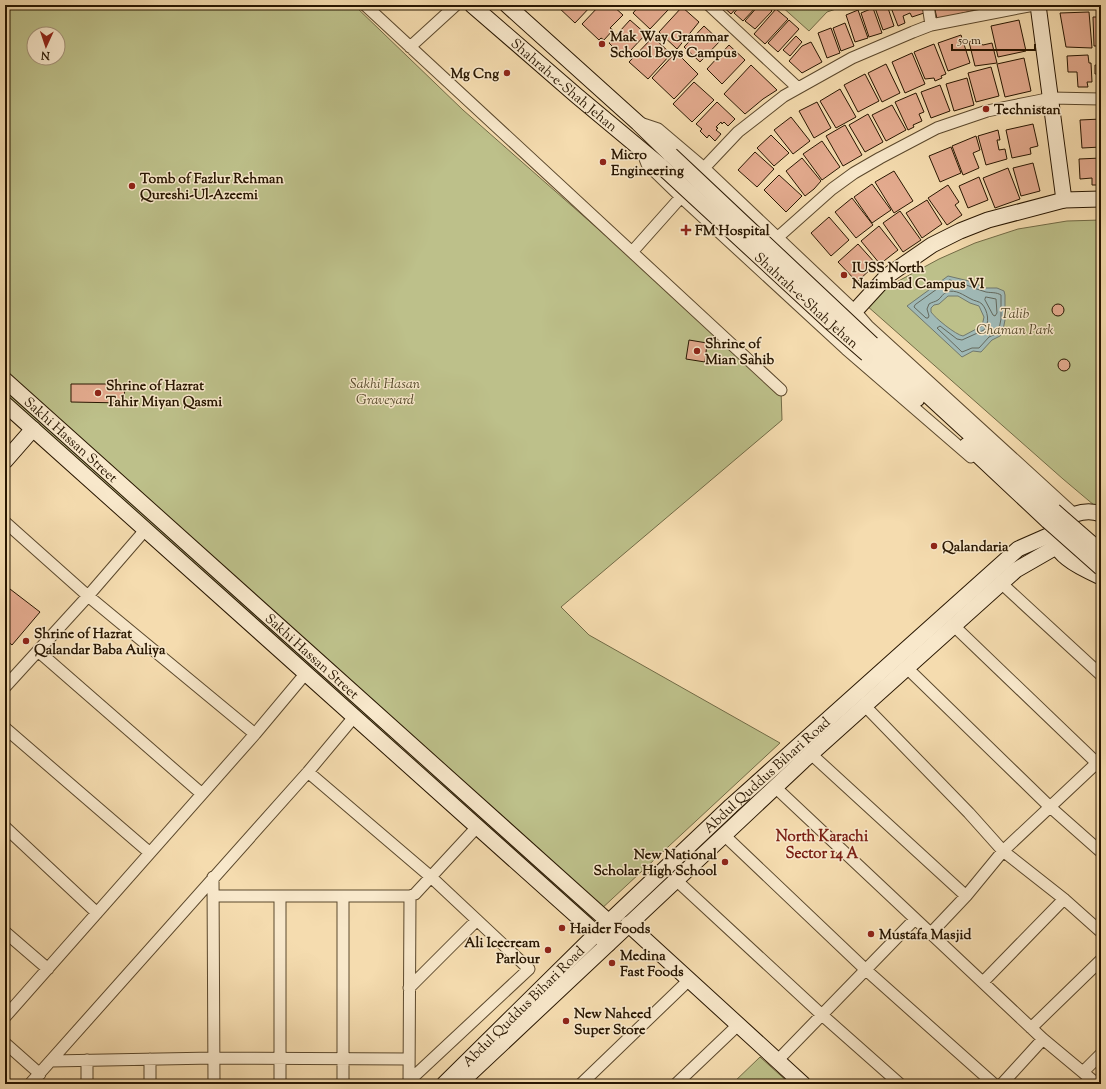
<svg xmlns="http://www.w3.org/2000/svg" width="1106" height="1089" font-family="'Sorts Mill Goudy',serif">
<rect width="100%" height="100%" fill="#f5dcaf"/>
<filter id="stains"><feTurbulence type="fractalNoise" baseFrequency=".005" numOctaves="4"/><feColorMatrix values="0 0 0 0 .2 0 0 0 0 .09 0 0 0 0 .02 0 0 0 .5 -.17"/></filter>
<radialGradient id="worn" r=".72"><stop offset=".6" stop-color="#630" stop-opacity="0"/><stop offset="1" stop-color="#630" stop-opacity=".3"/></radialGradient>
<path fill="#bdc08a" stroke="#726b46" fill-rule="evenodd" d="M 5,5 L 354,5 L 463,110 L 781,390 L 782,420 L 561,607 L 589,635 L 780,743 L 585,924 L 5,404 ZM 34,34 L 58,34 L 58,58 L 34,58 Z
M 780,5 L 848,5 L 827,12 L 809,31 Z
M 1101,220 L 1101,511 L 1063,479 L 866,305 L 880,291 L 939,259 L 975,243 L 1018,229 L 1067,221 Z
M 760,1057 L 790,1084 L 732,1084 Z"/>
<path fill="#a0b9b6" stroke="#70786e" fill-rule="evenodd" d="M 948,276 L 969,281 L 986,288 L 997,288 L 1004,291 L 1005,295 L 1005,320 L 1003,330 L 1000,336 L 992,340 L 981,352 L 973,351 L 962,357 L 907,306 ZM 948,296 L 958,296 L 970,303 L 979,306 L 984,317 L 982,326 L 963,336 C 956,335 935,318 931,312 L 931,308 L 934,305 L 939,304 Z"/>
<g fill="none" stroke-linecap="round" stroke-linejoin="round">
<path stroke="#64685c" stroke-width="1" d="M 950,280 C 962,282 974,289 986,292 C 992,293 996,292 1001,295 L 1001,319 L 999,329 L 998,333 L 989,337 L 979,348 L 972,348 L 962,352 L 937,328 L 940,326 L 957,339 L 962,340 L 984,330 C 990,323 988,311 982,304 C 979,301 974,301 971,299 C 963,295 956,289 947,292 C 943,293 941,298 938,300 C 935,302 932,302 929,304 L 927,309 L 929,316 L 928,318 L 926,318 L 914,307 L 915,305 Z
M 986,297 L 996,299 L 997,313 L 995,316 L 993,315 L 985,300 Z"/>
</g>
<path fill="#e4ab8f" stroke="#281601" d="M 558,5 L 592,5 L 575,23 L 557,6 Z
M 600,5 L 612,5 L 623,15 L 610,28 L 613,30 L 604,40 L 601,38 L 599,40 L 582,24 Z
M 640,5 L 665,5 L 664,6 L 668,10 L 650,29 L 633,13 Z
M 721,5 L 739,5 L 731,14 Z
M 741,5 L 758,5 L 743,21 L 734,13 Z
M 759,5 L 766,5 L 772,11 L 755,29 L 745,21 Z
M 874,5 L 887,5 L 894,26 L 883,30 Z
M 890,5 L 924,5 L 927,12 L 912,17 L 910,13 L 903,16 L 905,23 L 898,26 Z
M 934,5 L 985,5 L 985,8 L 937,19 Z
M 682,7 L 699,22 L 677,49 L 659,32 Z
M 873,8 L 882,33 L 869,37 L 861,13 Z
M 776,9 L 788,19 L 765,44 L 754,34 Z
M 858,10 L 868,38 L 855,42 L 846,15 Z
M 1089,12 L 1092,48 L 1066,47 L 1060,13 Z
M 1093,17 L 1101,17 L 1101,46 L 1094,46 Z
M 630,20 L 646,34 L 629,52 L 628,50 L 622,56 L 609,43 Z
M 789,20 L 799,29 L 778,52 L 768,43 Z
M 1019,20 L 1026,51 L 998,57 L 991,26 Z
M 845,23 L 854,46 L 841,51 L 833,28 Z
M 704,26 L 720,41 L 700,62 L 684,47 Z
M 831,28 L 840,53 L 827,58 L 818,33 Z
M 961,35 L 970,63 L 948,71 L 938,43 Z
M 796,36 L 802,42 L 790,56 L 783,50 Z
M 653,37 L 671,54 L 648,79 L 629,62 Z
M 973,40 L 983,45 L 992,43 L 997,63 L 975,66 L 969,42 Z
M 811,42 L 822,62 L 802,73 L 789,61 L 802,46 Z
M 934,44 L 946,74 L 941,76 L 942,78 L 935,81 L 934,78 L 925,79 L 914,52 Z
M 729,45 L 745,60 L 722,84 L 707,69 Z
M 676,52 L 698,74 L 674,99 L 652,78 Z
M 912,53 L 925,84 L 905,93 L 892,62 Z
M 1088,55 L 1089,63 L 1091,63 L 1092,82 L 1087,82 L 1088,87 L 1078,87 L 1077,72 L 1068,72 L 1067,56 Z
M 1024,58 L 1031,91 L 1005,97 L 997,64 Z
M 1101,60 L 1101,74 L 1095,74 L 1095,65 L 1101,65 Z
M 886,64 L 900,93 L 882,102 L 868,73 Z
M 751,65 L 777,90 L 763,99 L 745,114 L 724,94 Z
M 991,67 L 999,96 L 976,102 L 968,73 Z
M 865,74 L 879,101 L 858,112 L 844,85 Z
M 967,78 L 974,105 L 954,111 L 946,84 Z
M 694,82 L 714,100 L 692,122 L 673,104 Z
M 940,85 L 950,111 L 931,118 L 921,92 Z
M 840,89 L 856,117 L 836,128 L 820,101 Z
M 916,93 L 924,112 L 919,114 L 922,121 L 913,125 L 914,127 L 908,130 L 895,102 Z
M 717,102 L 735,119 L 728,126 L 724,122 L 722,124 L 721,122 L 716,127 L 718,128 L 716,130 L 721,134 L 715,141 L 709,135 L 707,138 L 700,131 L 702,129 L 696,124 Z
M 817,102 L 831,128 L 814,138 L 799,111 Z
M 892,105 L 906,130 L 886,141 L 872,115 Z
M 868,114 L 883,142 L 865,152 L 849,125 Z
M 791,117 L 810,141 L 793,154 L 774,130 Z
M 1101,119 L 1101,147 L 1082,148 L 1080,120 Z
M 1033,124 L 1038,146 L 1030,148 L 1031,154 L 1012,158 L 1006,130 Z
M 845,125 L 862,155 L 843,166 L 826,136 Z
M 998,130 L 1000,140 L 997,140 L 999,150 L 1005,149 L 1007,159 L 986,165 L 978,136 Z
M 771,135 L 789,153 L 774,166 L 757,148 Z
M 976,136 L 980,150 L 973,153 L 979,168 L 963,175 L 952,146 Z
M 822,141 L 840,167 L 822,180 L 803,154 Z
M 951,147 L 961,173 L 940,182 L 929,156 Z
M 755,152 L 774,169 L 757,187 L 738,170 Z
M 802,158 L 821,181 L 814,189 L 805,196 L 786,171 Z
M 1101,158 L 1101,185 L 1092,185 L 1092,178 L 1080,179 L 1079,159 Z
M 1033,163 L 1040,191 L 1021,196 L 1013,168 Z
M 1008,168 L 1020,199 L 995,208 L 983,178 Z
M 894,171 L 913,201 L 894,213 L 875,182 Z
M 779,175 L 802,196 L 786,212 L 764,190 Z
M 979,177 L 988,200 L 968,208 L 959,186 Z
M 872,184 L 891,210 L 872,223 L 854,197 Z
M 948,185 L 959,202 L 955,205 L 962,215 L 947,225 L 928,198 Z
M 852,198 L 873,225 L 856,238 L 835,212 Z
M 927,200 L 942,224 L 922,238 L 906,213 Z
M 900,211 L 921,240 L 903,252 L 883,223 Z
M 829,217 L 849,240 L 831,256 L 811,233 Z
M 879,226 L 898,250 L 880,264 L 861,241 Z
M 858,244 L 876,264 L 857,282 L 838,262 Z
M1052 310a6 6 0 1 1 12 0a6 6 0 1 1-12 0Z
M 689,340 L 707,343 L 705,362 L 686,359 Z
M1058 365a6 6 0 1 1 12 0a6 6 0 1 1-12 0Z
M 71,384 L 125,384 L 124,403 L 71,402 Z
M 10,589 L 40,612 L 12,645 L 5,639 L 5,594 Z"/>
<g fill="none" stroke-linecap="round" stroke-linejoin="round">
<defs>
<path id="street" d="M 365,5 L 781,390
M 709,5 L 798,88
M 928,5 L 931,25
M 410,47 L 456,5
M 640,123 L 658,129 L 704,168 L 855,311 L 868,326 L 1074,514
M 642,151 L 647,164 L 681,197 L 846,349 L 971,457
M 704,168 L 738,132 L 784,96 L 852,58 L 913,32 L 931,25 L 1034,5
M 777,238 L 832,189 L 854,173 L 880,158 L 937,128 L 987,111 L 1037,101 L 1051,98 L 1101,99
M 632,252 L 681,197
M 5,522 L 88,596 L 255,734
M 1001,583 L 1101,675
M 954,626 L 1101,767
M 38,651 L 202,794
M 907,668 L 1049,806 L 1101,852
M 5,687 L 88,596 L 146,529
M 865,706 L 969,813 L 1003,851 L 1064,899 L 1101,932
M 5,728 L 150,853
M 811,754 L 966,896
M 308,772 L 431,877 L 529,969 L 409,1081 L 414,1084
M 775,787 L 1043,1039 L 1097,1084
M 5,827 L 97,913
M 724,835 L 866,970 L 994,1084
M 213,877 L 214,1084
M 676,880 L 822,1015 L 900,1084
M 213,896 L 410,896
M 280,896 L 280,1084
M 343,896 L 343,1084
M 5,932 L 48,969
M 931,933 L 966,896 L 1003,851 L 1101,759
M 983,982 L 1064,899
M 409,988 L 477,920
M 5,1017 L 255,734 L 306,673
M 1031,1028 L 1101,960
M 5,1043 L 40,1074
M 150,1059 L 150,1084
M 51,1061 L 214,1058 L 409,1059
M 777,1061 L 915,919
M 1083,1072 L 1101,1054
M 30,1084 L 308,772 L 354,717
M 87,1084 L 87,1060
M 409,1084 L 410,896 L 415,894 L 477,827
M 581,1084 L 689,980
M 676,1084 L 738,1025
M 1002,1084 L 1043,1039"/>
<g id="secondary">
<path id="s1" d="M 472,5 L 577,96 L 661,166"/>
<path d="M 507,5 L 638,123 L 671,155"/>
<path d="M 1038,5 L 1064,200"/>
<path d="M 855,311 L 887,276 L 932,245 L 960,231 L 988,220 L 1064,200 L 1101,199"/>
<path d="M 872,344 L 960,425 L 1054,511"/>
<path d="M 867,354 L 917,399"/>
<path id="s2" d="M 5,380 L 620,932"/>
<path d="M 5,404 L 608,944"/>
<path d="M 967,445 L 1048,521"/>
<path d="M 5,461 L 33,429"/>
<path d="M 1101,514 C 1083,507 1065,517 1053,528 C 1050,555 1081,568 1101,577"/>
<path d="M 628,924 L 803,1084"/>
<path id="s3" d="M 444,1084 L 596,934 L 731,806 L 1018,549 L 1052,534"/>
<path d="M 459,1084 L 803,761 L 1016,570 L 1056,547"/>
</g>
</defs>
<use href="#street" stroke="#5b482c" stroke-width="13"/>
<use href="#secondary" stroke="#281601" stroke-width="17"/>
<use href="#street" stroke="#f8e8cb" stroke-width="11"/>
<use href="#secondary" stroke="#f8e8cb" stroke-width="15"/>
<defs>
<g id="secondary-bridge">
<path d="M 671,155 L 872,344"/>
<path id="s4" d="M 661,166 L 829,321 L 867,354"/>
<path d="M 1054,511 L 1101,552"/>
<path d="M 1048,521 L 1101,568"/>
</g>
</defs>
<use href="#secondary-bridge" stroke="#281601" stroke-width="17" stroke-linecap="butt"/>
<use href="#secondary-bridge" stroke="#f8e8cb" stroke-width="15"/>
</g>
<g fill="#8f2418" stroke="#f8e8cb" stroke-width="1.5">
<circle cx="602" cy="44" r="4"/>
<circle cx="507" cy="73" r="4"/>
<circle cx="986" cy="109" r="4"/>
<circle cx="603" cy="162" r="4"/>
<circle cx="132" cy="186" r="4"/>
<path d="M684 224h4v4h4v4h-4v4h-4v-4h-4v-4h4z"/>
<circle cx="844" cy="275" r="4"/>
<circle cx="697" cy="351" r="4"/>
<circle cx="98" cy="393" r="4"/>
<circle cx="934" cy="546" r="4"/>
<circle cx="26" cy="641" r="4"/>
<circle cx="725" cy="862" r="4"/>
<circle cx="562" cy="928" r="4"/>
<circle cx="871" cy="934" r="4"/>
<circle cx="548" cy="950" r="4"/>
<circle cx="612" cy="963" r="4"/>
<circle cx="566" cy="1021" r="4"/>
</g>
<g text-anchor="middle" stroke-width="3" stroke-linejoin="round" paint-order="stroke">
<g font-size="14" font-weight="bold" fill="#281601" stroke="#f8e8cb" text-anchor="start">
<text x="610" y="41">Mak Way Grammar<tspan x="610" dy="16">School Boys Campus</tspan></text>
<text x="499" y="78" text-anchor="end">Mg Cng</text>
<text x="994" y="114">Technistan</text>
<text x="611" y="159">Micro<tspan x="611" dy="16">Engineering</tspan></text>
<text x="140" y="183">Tomb of Fazlur Rehman<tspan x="140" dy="16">Qureshi-Ul-Azeemi</tspan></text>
<text x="695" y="235">FM Hospital</text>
<text x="852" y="272">IUSS North<tspan x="852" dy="16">Nazimbad Campus VI</tspan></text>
<text x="705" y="348">Shrine of<tspan x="705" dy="16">Mian Sahib</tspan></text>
<text x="106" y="390">Shrine of Hazrat<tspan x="106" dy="16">Tahir Miyan Qasmi</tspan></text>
<text x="942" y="551">Qalandaria</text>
<text x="34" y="638">Shrine of Hazrat<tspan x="34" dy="16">Qalandar Baba Auliya</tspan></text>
<text x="717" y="859" text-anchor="end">New National<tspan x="717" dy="16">Scholar High School</tspan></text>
<text x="570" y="933">Haider Foods</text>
<text x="879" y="939">Mustafa Masjid</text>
<text x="540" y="947" text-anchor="end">Ali Icecream<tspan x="540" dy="16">Parlour</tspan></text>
<text x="620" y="960">Medina<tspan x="620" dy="16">Fast Foods</tspan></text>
<text x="574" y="1018">New Naheed<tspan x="574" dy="16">Super Store</tspan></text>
</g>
<g font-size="14" fill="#281601" stroke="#f8e8cb">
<text dy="5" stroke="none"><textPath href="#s1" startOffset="122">Shahrah-e-Shah Jehan</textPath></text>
<text dy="5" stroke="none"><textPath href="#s4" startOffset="198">Shahrah-e-Shah Jehan</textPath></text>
<text dy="5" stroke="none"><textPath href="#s2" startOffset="89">Sakhi Hassan Street</textPath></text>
<text dy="5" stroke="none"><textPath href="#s2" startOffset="413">Sakhi Hassan Street</textPath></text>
<text dy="5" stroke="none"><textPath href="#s3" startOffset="447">Abdul Quddus Bihari Road</textPath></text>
<text dy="5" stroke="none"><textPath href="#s3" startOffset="111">Abdul Quddus Bihari Road</textPath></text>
</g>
<g font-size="14" font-style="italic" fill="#55492a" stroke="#f8e8cb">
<text x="1015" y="318">Talib<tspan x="1015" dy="16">Chaman Park</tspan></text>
<text x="385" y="388">Sakhi Hasan<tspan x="385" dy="16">Graveyard</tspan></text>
</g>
<g font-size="15" font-weight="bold" fill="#7a1f14" stroke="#f8e8cb">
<text x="822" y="841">North Karachi<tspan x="822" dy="17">Sector 14 A</tspan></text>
</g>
</g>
<rect width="1106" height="1089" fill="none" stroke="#f5dcaf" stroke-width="20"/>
<rect x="6" y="6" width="1094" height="1077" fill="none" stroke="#281601" stroke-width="2"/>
<rect x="10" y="10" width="1086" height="1069" fill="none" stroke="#281601"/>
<g transform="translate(46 46) rotate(183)"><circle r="19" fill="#f8e8cb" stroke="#a5947a"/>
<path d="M0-3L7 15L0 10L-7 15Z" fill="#8f2418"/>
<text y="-6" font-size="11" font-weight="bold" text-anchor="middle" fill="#281601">N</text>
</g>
<path d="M952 44v6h83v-6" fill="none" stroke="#281601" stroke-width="2"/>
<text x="958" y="44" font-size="12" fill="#281601" stroke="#f8e8cb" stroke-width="3" paint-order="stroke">50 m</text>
<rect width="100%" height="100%" filter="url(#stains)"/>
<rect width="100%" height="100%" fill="url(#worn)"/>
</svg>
